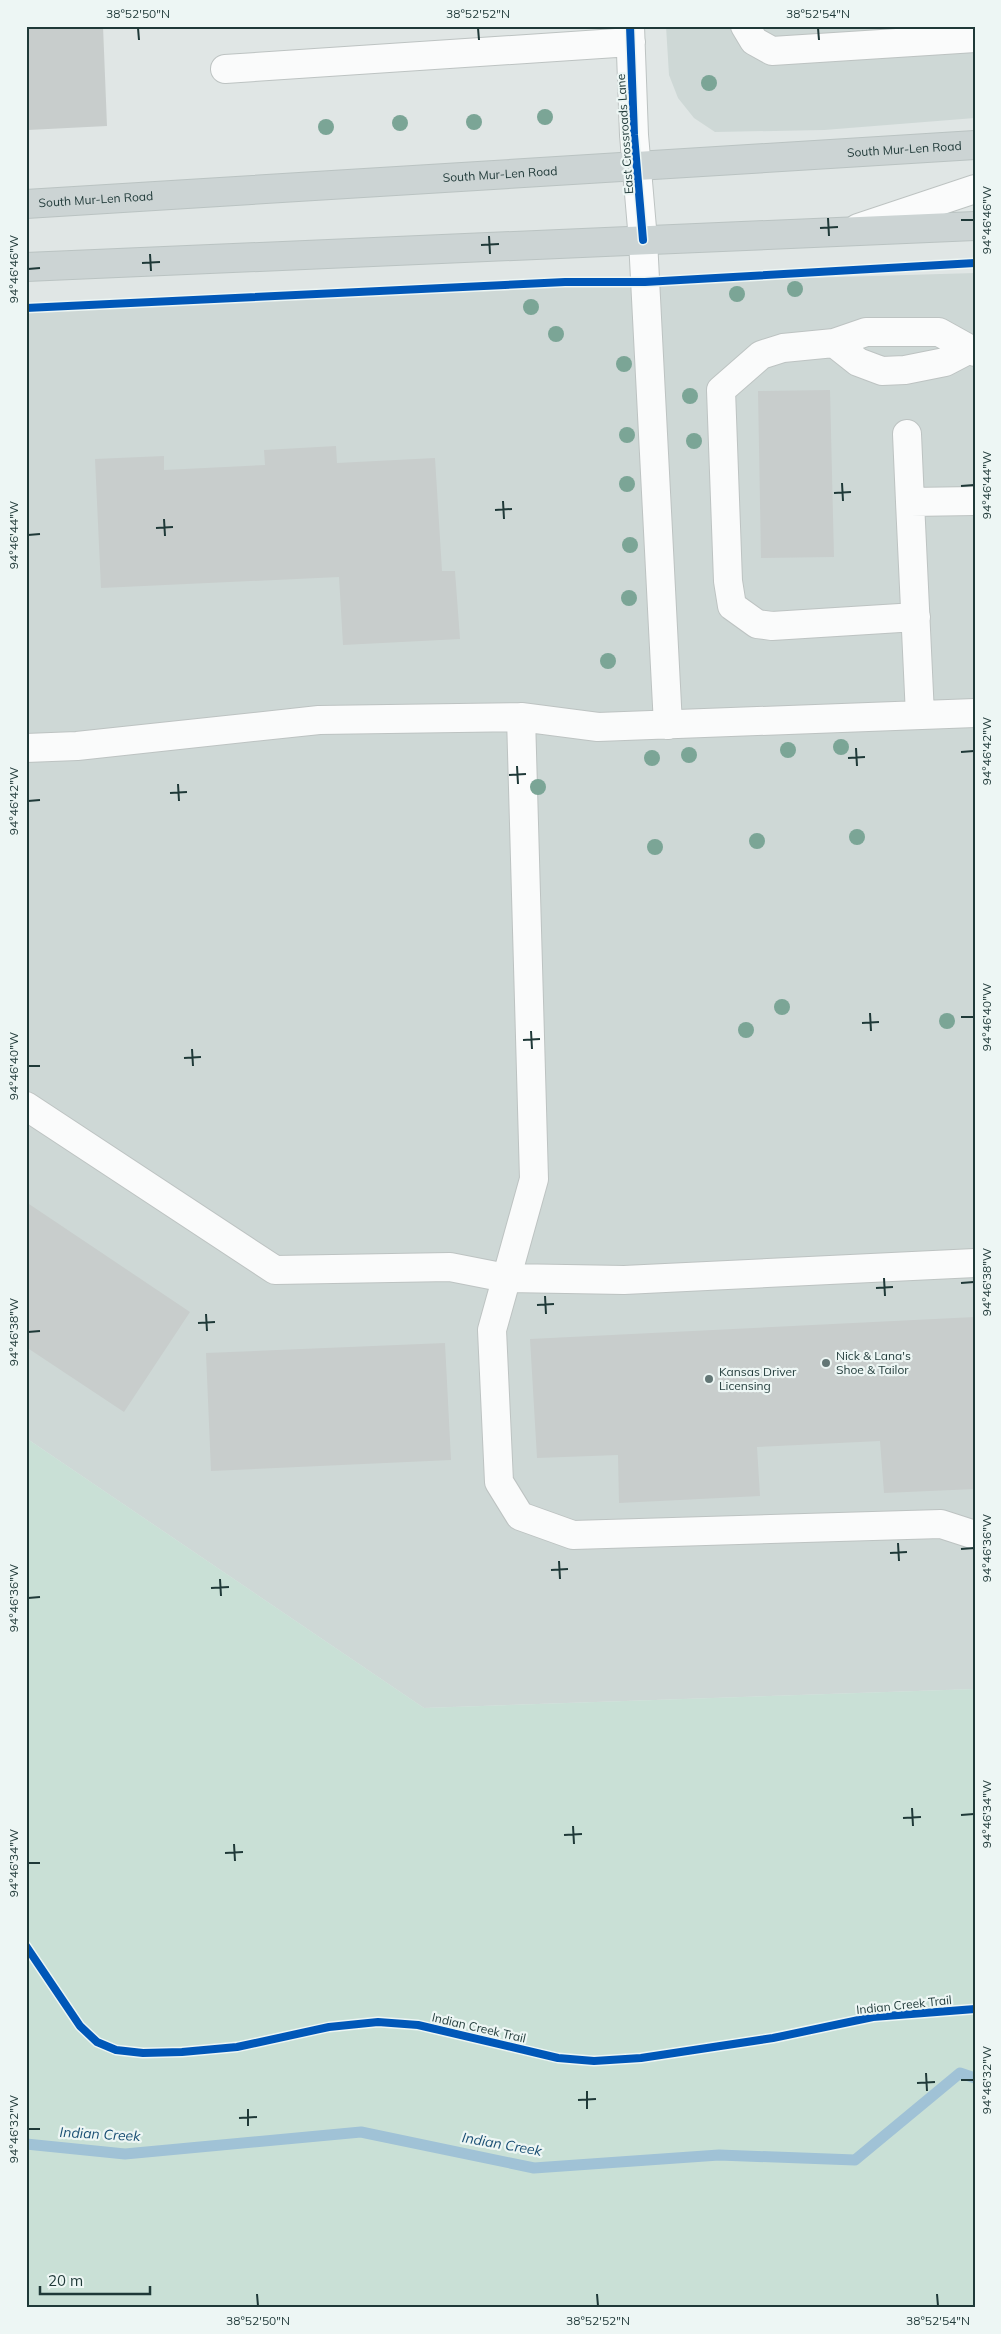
<svg xmlns="http://www.w3.org/2000/svg" width="1001" height="2334" font-family="Mulish,sans-serif">
<rect width="100%" height="100%" fill="#e0e6e5"/>
<path fill="#ced8d6" d="M 666,26 L 975,26 L 975,118 L 824,130 L 715,132 L 694,118 L 678,98 L 669,75 Z
M 975,273 L 975,1689 L 424,1708 L 26,1438 L 26,308 L 565,282 L 600,284 Z"/>
<path fill="#c9e0d6" d="M 26,1438 L 424,1708 L 975,1689 L 975,2308 L 26,2308 Z"/>
<g fill="none" stroke-linecap="round" stroke-linejoin="round">
<path stroke="#a0c2d6" stroke-width="11" d="M 26,2144 L 125,2154 L 361,2132 L 534,2168 L 719,2155 L 855,2160 L 960,2073 L 975,2078"/>
</g>
<path fill="#c8cdcc" d="M 26,26 L 103,26 L 107,126 L 28,130 Z
M 830,390 L 834,557 L 761,558 L 758,391 Z
M 336,446 L 337,463 L 435,458 L 442,571 L 455,571 L 460,639 L 343,645 L 339,577 L 101,588 L 95,459 L 164,456 L 164,470 L 265,465 L 264,450 Z
M 26,1202 L 190,1312 L 124,1412 L 26,1347 Z
M 975,1317 L 975,1489 L 884,1493 L 880,1441 L 757,1447 L 760,1496 L 619,1503 L 618,1455 L 537,1458 L 530,1339 Z
M 445,1343 L 451,1460 L 211,1471 L 206,1353 Z"/>
<g fill="none" stroke-linecap="round" stroke-linejoin="round">
<defs>
<path id="minor" d="M 630,26 L 634,135 L 643,240 L 668,725
M 745,26 L 754,41 L 772,51 L 975,38
M 225,69 L 631,42
M 858,228 L 975,189
M 834,343 L 858,362 L 882,371 L 905,370 L 945,362 L 970,349
M 907,434 L 910,502
M 916,617 L 772,626 L 757,624 L 732,606 L 728,581 L 721,390 L 761,355 L 783,348 L 834,343 L 866,332 L 939,332 L 975,352
M 920,715 L 910,502 L 975,501
M 521,717 L 534,1179 L 492,1330 L 499,1482 L 520,1516 L 573,1535 L 941,1524 L 975,1535
M 26,748 L 77,746 L 319,720 L 521,717 L 598,727 L 975,713
M 26,1106 L 275,1270 L 450,1267 L 506,1278 L 624,1280 L 975,1263"/>
<g id="major">
<path id="s1" d="M 26,204 L 975,145"/>
<path d="M 26,267 L 975,226"/>
</g>
</defs>
<use href="#minor" stroke="#bdc3c2" stroke-width="30"/>
<use href="#major" stroke="#bac3c2" stroke-width="30"/>
<use href="#minor" stroke="#fafbfb" stroke-width="28"/>
<use href="#major" stroke="#ccd4d4" stroke-width="28"/>
<defs>
<path id="cycleway" d="M 630,26 L 634,135 L 643,240
M 26,308 L 565,282 L 645,282 L 975,263
M 26,1946 L 80,2026 L 97,2042 L 116,2050 L 143,2053 L 182,2052 L 237,2047 L 329,2027 L 378,2022 L 418,2025 L 558,2058 L 594,2061 L 641,2058 L 773,2038 L 873,2017 L 975,2009"/>
</defs>
<use href="#cycleway" stroke="#edf6f4" stroke-width="11"/>
<use href="#cycleway" stroke="#0057b8" stroke-width="8"/>
</g>
<g fill="#7ba596">
<circle cx="709" cy="83" r="8"/>
<circle cx="545" cy="117" r="8"/>
<circle cx="474" cy="122" r="8"/>
<circle cx="400" cy="123" r="8"/>
<circle cx="326" cy="127" r="8"/>
<circle cx="795" cy="289" r="8"/>
<circle cx="737" cy="294" r="8"/>
<circle cx="531" cy="307" r="8"/>
<circle cx="556" cy="334" r="8"/>
<circle cx="624" cy="364" r="8"/>
<circle cx="690" cy="396" r="8"/>
<circle cx="627" cy="435" r="8"/>
<circle cx="694" cy="441" r="8"/>
<circle cx="627" cy="484" r="8"/>
<circle cx="630" cy="545" r="8"/>
<circle cx="629" cy="598" r="8"/>
<circle cx="608" cy="661" r="8"/>
<circle cx="841" cy="747" r="8"/>
<circle cx="788" cy="750" r="8"/>
<circle cx="689" cy="755" r="8"/>
<circle cx="652" cy="758" r="8"/>
<circle cx="538" cy="787" r="8"/>
<circle cx="857" cy="837" r="8"/>
<circle cx="757" cy="841" r="8"/>
<circle cx="655" cy="847" r="8"/>
<circle cx="782" cy="1007" r="8"/>
<circle cx="947" cy="1021" r="8"/>
<circle cx="746" cy="1030" r="8"/>
</g>
<path fill="none" stroke="#1f3938" stroke-width="2" d="M 138,28 L 139,40M 478,28 L 479,40M 818,28 L 819,40M 828,218 L 829,236M 961,220 L 974,220M 820,228 L 838,227M 489,236 L 490,254M 481,245 L 499,244M 150,254 L 151,271M 142,263 L 160,262M 28,269 L 40,268M 842,483 L 843,501M 961,486 L 974,485M 834,493 L 851,492M 503,501 L 504,519M 495,510 L 512,509M 164,519 L 165,536M 156,528 L 173,527M 28,535 L 40,534M 856,748 L 857,766M 961,752 L 974,751M 848,758 L 865,757M 517,766 L 518,784M 509,775 L 526,774M 178,784 L 179,801M 170,793 L 187,792M 28,801 L 40,800M 870,1013 L 871,1031M 961,1017 L 974,1017M 862,1023 L 879,1022M 531,1031 L 532,1049M 523,1040 L 540,1039M 192,1049 L 193,1066M 184,1058 L 201,1057M 28,1066 L 40,1066M 884,1278 L 885,1296M 961,1283 L 974,1282M 876,1288 L 893,1287M 545,1296 L 546,1314M 537,1305 L 554,1304M 206,1314 L 207,1331M 198,1323 L 215,1322M 28,1332 L 40,1331M 898,1543 L 899,1561M 961,1549 L 974,1548M 890,1553 L 907,1552M 559,1561 L 560,1579M 551,1570 L 568,1569M 220,1579 L 221,1596M 211,1588 L 229,1587M 28,1598 L 40,1597M 912,1808 L 913,1826M 961,1815 L 974,1814M 903,1818 L 921,1817M 573,1826 L 574,1844M 564,1835 L 582,1834M 234,1844 L 235,1861M 225,1853 L 243,1852M 28,1863 L 40,1863M 926,2073 L 927,2091M 961,2080 L 974,2080M 917,2083 L 935,2082M 587,2091 L 587,2109M 578,2100 L 596,2099M 248,2109 L 248,2126M 239,2118 L 257,2117M 28,2129 L 40,2129M 257,2294 L 258,2306M 597,2294 L 598,2306M 937,2294 L 938,2306"/>
<g fill="#637675" stroke="#edf6f4" stroke-width="2">
<circle cx="826" cy="1363" r="5"/>
<circle cx="709" cy="1379" r="5"/>
</g>
<g text-anchor="middle" stroke-width="4.5" stroke-linejoin="round" paint-order="stroke">
<g font-size="12" fill="#1f3938" stroke="#edf6f4">
<text transform="translate(625 134) rotate(-94)" y="4">East Crossroads Lane</text>
<text dy="4" stroke="none"><textPath href="#s1" startOffset="880">South Mur-Len Road</textPath></text>
<text dy="4" stroke="none"><textPath href="#s1" startOffset="475">South Mur-Len Road</textPath></text>
<text dy="4" stroke="none"><textPath href="#s1" startOffset="70">South Mur-Len Road</textPath></text>
<text transform="translate(904 2005) rotate(-6)" y="4">Indian Creek Trail</text>
<text transform="translate(479 2028) rotate(13)" y="4">Indian Creek Trail</text>
</g>
<g font-size="12" fill="#1f3938" stroke="#edf6f4" text-anchor="start">
<text x="836" y="1360">Nick &amp; Lana's<tspan x="836" dy="14">Shoe &amp; Tailor</tspan></text>
<text x="719" y="1376">Kansas Driver<tspan x="719" dy="14">Licensing</tspan></text>
</g>
<g font-size="14" font-style="italic" fill="#1a4f74" stroke="#edf6f4">
<text transform="translate(100 2134) rotate(3)" y="5">Indian Creek</text>
<text transform="translate(502 2144) rotate(10)" y="5">Indian Creek</text>
</g>
</g>
<rect width="1001" height="2334" fill="none" stroke="#edf6f4" stroke-width="55"/>
<path d="M40 2286v8h110v-8" fill="none" stroke="#1f3938" stroke-width="2.5"/>
<text x="48" y="2286" font-size="15" fill="#1f3938" stroke="#edf6f4" stroke-width="4" paint-order="stroke">20 m</text>
<rect x="28" y="28" width="946" height="2278" fill="none" stroke="#1f3938" stroke-width="2"/>
<g font-size="12" text-anchor="middle" fill="#1f3938">
<text x="138" y="18">38°52'50"N</text>
<text x="478" y="18">38°52'52"N</text>
<text x="818" y="18">38°52'54"N</text>
<text transform="translate(987 220) rotate(-90)" y="4">94°46'46"W</text>
<text transform="translate(14 269) rotate(-90)" y="4">94°46'46"W</text>
<text transform="translate(987 485) rotate(-90)" y="4">94°46'44"W</text>
<text transform="translate(14 535) rotate(-90)" y="4">94°46'44"W</text>
<text transform="translate(987 751) rotate(-90)" y="4">94°46'42"W</text>
<text transform="translate(14 801) rotate(-90)" y="4">94°46'42"W</text>
<text transform="translate(987 1017) rotate(-90)" y="4">94°46'40"W</text>
<text transform="translate(14 1066) rotate(-90)" y="4">94°46'40"W</text>
<text transform="translate(987 1282) rotate(-90)" y="4">94°46'38"W</text>
<text transform="translate(14 1332) rotate(-90)" y="4">94°46'38"W</text>
<text transform="translate(987 1548) rotate(-90)" y="4">94°46'36"W</text>
<text transform="translate(14 1598) rotate(-90)" y="4">94°46'36"W</text>
<text transform="translate(987 1814) rotate(-90)" y="4">94°46'34"W</text>
<text transform="translate(14 1863) rotate(-90)" y="4">94°46'34"W</text>
<text transform="translate(987 2080) rotate(-90)" y="4">94°46'32"W</text>
<text transform="translate(14 2129) rotate(-90)" y="4">94°46'32"W</text>
<text x="258" y="2325">38°52'50"N</text>
<text x="598" y="2325">38°52'52"N</text>
<text x="938" y="2325">38°52'54"N</text>
</g>
</svg>
